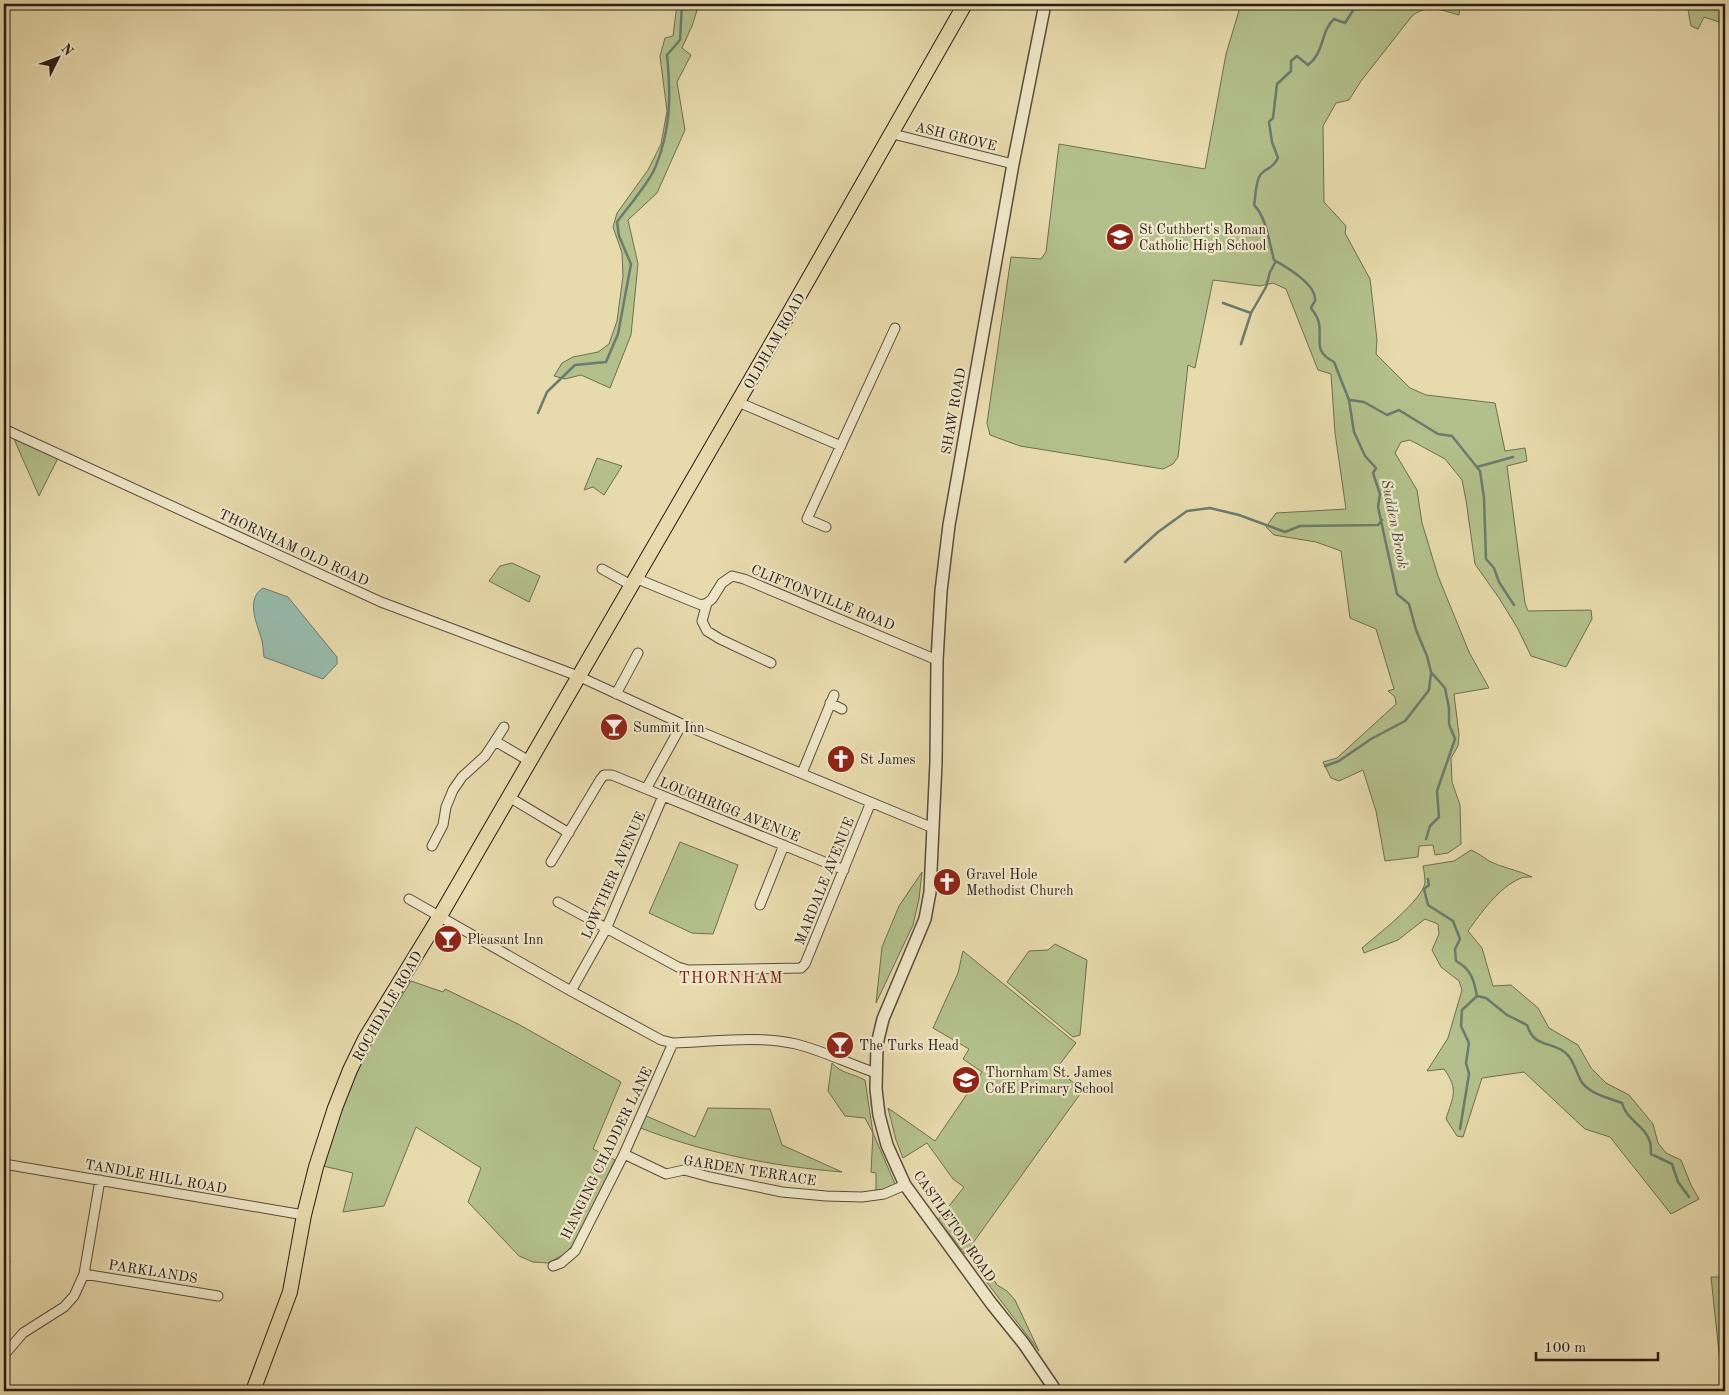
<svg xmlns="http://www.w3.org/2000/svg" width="1729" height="1395" font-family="'Old Standard TT',serif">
<rect width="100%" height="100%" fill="#e7daac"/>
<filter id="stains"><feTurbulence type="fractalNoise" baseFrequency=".004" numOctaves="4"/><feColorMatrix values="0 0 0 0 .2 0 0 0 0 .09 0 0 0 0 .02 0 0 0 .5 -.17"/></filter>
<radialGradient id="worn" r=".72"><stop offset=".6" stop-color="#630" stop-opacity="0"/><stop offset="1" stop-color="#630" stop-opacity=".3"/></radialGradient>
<path fill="#b3c08b" stroke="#6e6e50" d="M 677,4 L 699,4 L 692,26 L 682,48 L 691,55 L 677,82 L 685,130 L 657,193 L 628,220 L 638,264 L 631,335 L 610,388 L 581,375 L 565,379 L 554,376 L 562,363 L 573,357 L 598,352 L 609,344 L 617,321 L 623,276 L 622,253 L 613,227 L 617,213 L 648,170 L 661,144 L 667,111 L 660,56 L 665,38 L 673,36 Z
M 1241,4 L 1460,4 L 1459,15 C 1440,10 1429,3 1412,16 L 1361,81 L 1349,100 L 1336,103 L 1323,126 L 1324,202 L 1346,226 L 1345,233 L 1370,279 L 1377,340 L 1376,354 L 1410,388 L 1426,395 L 1495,403 L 1505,451 L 1525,448 L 1527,461 L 1507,466 L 1525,603 L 1528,611 L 1591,610 L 1592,619 L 1566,667 L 1531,656 L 1518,629 L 1499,598 L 1475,564 L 1466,500 L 1462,480 L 1445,459 L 1410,440 L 1401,442 L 1395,453 L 1417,490 L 1422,523 L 1438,576 L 1469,652 L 1489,688 L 1454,694 L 1459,735 L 1458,746 L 1451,758 L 1452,782 L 1460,805 L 1461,844 L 1448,853 L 1435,855 L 1433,845 L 1419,846 L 1418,857 L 1385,861 L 1376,811 L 1363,770 L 1339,781 L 1331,778 L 1323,762 L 1337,758 L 1396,704 L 1395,697 L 1388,691 L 1394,689 L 1376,629 L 1350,618 L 1341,551 L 1316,542 L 1274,535 L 1266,527 L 1276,513 L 1346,509 L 1335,433 L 1331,374 L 1318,370 L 1286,289 L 1273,283 L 1260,286 L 1213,280 L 1195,368 L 1188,365 L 1178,457 L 1173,464 L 1163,469 L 1020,446 L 990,435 L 987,423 L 1011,257 L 1041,259 L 1046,252 L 1059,144 L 1205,169 L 1226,54 Z
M 1687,4 L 1725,4 L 1725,24 L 1704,17 L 1698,29 L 1691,26 Z
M 14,439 L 58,458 L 39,496 Z
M 597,458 L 622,466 L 604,495 L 593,487 L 584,490 Z
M 512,563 L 540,576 L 529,602 L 489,581 L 500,566 Z
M 680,842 L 738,865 L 713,934 L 692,933 L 649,913 Z
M 1471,850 C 1478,853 1483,857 1489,861 C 1502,868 1519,870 1532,877 C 1529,877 1524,877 1521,878 C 1499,887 1481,913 1468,931 L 1482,948 L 1493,986 L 1511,985 L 1538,1008 L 1549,1028 L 1578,1045 L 1591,1068 L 1606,1083 L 1629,1095 L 1653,1124 L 1658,1143 L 1666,1153 L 1681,1160 L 1691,1185 L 1699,1199 L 1671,1214 L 1610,1137 L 1585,1129 L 1524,1072 L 1482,1078 L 1463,1137 L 1457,1136 L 1446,1119 C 1453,1096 1459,1090 1444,1069 L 1427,1071 L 1448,1038 L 1462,990 L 1459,981 L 1441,967 L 1432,950 L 1439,934 L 1438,924 L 1425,919 L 1398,940 L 1364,953 L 1362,948 C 1376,936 1424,899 1425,882 C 1425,877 1424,871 1423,866 L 1454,861 Z
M 922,872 L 919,899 L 913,925 L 876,1003 L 882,947 L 899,906 Z
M 1055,944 L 1087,960 L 1080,1035 L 1073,1037 L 1007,982 L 1029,951 L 1048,950 Z
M 963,951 L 1076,1043 L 1056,1069 L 1083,1090 L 965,1254 L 938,1220 L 964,1187 L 953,1179 L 927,1143 L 903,1158 L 896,1140 L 888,1108 L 935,1141 L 982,1072 L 963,1059 L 969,1049 L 933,1028 L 958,973 Z
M 411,981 L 443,992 L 445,989 L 518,1024 L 621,1082 L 593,1149 L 615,1160 L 574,1244 L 563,1255 L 548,1263 L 533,1262 L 519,1256 L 468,1202 L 481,1168 L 416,1127 L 384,1206 L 343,1212 L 353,1173 L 323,1166 L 348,1091 L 365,1055 Z
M 832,1063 C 842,1074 852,1073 865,1080 L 873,1133 L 895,1184 L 890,1189 L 876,1193 L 876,1173 L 871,1172 L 873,1133 L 865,1118 L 845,1116 L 828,1091 Z
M 708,1108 L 770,1109 L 782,1145 L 842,1172 C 771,1166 704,1153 638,1127 L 644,1115 L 695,1137 Z
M 976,1268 L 991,1275 L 997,1285 L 1007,1291 L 1015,1300 L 1039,1351 Z
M 1711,1277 L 1725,1277 L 1725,1391 L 1723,1391 Z"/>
<path fill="#97bbaa" stroke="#6b7b6f" d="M 263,588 L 288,597 L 337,657 L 337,664 L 323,679 L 264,657 C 263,650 263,643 261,637 C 256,622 246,599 263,588 Z"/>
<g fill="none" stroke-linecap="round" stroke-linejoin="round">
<path stroke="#6b7b6f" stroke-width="2.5" d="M 1357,4 L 1345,23 L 1334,19 C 1320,32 1325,52 1308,65 L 1297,56 L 1291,61 L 1291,71 L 1277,84 L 1273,118 L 1269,122 L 1272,142 L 1278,158 C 1272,170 1268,166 1261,174 C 1255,181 1256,196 1254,205 C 1267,218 1269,243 1274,260 C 1286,267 1317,284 1315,301 C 1314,303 1312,305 1311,308 C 1314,312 1318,318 1319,323 C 1322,342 1313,351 1334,362 L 1349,400 L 1354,432 L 1365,456 L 1376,468 L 1373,473 L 1380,494 L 1378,507 L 1397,594 L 1409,604 L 1416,630 L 1427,656 L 1431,672 L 1445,688 L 1449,708 L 1449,724 L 1455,739 L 1437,791 L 1439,817 L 1430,826 L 1426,839
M 1223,303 L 1251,313
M 1241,344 L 1251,313 L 1266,287 L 1270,272 L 1276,261
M 1350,400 L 1364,402 L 1387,415 L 1399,410 L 1438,434 L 1452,436 L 1480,471 L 1484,498 L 1486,559 L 1494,568 L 1499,582 L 1514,605
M 538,413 L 547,392 L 575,365 L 606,362 L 618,334 L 631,264 L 619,236 L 617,222 C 628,207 648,184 655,168 C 671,130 671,95 667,55 L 680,40 L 682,4
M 1477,467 L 1513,457
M 1125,562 L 1158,532 L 1187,511 L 1210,508 L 1239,515 L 1285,532 L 1300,526 L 1378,525 L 1382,520
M 1325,766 L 1339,761 L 1371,739 L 1405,721 L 1429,690 L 1431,673
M 1428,879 L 1429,885 L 1424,889 L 1428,905 L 1453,921 L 1460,939 L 1455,949 L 1456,961 C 1471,969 1474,980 1477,996 L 1462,1010 L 1461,1026 L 1469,1043 L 1466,1063 L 1469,1074 L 1460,1129
M 1477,996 L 1486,998 L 1507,1015 L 1527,1025 C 1534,1047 1548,1041 1563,1051 C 1573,1057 1576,1072 1581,1081 C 1589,1094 1609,1098 1622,1103 C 1626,1120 1645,1125 1650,1142 C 1651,1145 1651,1151 1651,1154 L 1672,1164 L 1678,1182 L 1689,1197"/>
<defs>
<path id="minor" d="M 893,134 L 1013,164
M 738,402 L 841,446
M 4,429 L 381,602 L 578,676 L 682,724 L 933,828
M 826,527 L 807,519 L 895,328
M 602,569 L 631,585
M 635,578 L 701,605 L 707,603 L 702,621 L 707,631 L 720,639 L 771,663
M 707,603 L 712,599 L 722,583 L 732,576 L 744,579 L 937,660
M 616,694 L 638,653
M 830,703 L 842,709
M 495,741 L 504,727
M 802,773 L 834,695
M 646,789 L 682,724
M 509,797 L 569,833
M 432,846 L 443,825 L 446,807 L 453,790 L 462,777 L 485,756 L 495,741 L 529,761
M 551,862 L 600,780 L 604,775 L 612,775 L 844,870
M 409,899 L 571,991 L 661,1040 L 673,1043 C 713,1042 757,1035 796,1044 C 824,1051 849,1064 876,1073
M 558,902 L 678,967 L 688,970 L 801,968 L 805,964 L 871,802
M 760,905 L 784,845
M 571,991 L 606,929 L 663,796
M 624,1154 L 666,1174 L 684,1170 L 710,1177 L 782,1192 L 826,1196 L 862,1197 L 884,1194 L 905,1185
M 4,1164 L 304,1215
M 4,1262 L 5,1262
M 553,1266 L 561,1263 L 575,1251 L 624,1154 L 673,1043
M 84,1274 L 218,1296
M 4,1355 L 23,1333 L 64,1307 L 74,1296 L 84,1274 L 100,1180"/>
<path id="tertiary" d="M 1045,4 L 1013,164 L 949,525 L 941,591 L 937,660 L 936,762 L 930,892 L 925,919 L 883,1019 L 877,1044 L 876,1089 L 879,1115 L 887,1145 L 905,1185 L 991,1303 L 1024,1344 L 1056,1391"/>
<path id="primary" d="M 253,1391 L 290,1292 L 304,1215 L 316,1167 L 335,1108 L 350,1070 L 365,1039 L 440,916 L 780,329 L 965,4"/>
</defs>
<use href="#minor" stroke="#584c3c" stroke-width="11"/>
<use href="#tertiary" stroke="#584c3c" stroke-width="14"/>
<use href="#primary" stroke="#281c16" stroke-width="16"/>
<use href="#minor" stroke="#efe7c9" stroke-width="9"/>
<use href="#tertiary" stroke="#efe7c9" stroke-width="11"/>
<use href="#primary" stroke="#e7daac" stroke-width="14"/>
</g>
<defs>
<symbol id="school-disc" viewBox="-11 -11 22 22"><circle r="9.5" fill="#8f2418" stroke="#efe7c9"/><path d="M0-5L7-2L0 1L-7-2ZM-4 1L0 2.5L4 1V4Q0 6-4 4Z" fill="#fff"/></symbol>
<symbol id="bar-disc" viewBox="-11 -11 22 22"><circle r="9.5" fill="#8f2418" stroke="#efe7c9"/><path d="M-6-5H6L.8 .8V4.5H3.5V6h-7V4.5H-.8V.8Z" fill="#fff"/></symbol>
<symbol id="church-disc" viewBox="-11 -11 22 22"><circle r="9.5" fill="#8f2418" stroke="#efe7c9"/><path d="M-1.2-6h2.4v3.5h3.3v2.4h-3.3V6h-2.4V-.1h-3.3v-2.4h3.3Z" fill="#fff"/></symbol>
</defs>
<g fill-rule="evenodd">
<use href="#school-disc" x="1104" y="221" width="32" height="32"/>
<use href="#bar-disc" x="598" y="711" width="32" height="32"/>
<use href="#church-disc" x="825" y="743" width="32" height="32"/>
<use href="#church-disc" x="931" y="866" width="32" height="32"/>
<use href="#bar-disc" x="432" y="923" width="32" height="32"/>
<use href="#bar-disc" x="824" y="1029" width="32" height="32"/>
<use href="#school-disc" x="950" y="1064" width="32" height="32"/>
</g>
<g text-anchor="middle" stroke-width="4.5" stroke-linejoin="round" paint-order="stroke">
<g font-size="14" fill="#281c16" stroke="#efe7c9">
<text transform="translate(956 136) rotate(14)" y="5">ASH GROVE</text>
<text transform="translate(774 341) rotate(-60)" y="5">OLDHAM ROAD</text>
<text transform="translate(953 411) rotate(-80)" y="5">SHAW ROAD</text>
<text transform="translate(294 547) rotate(25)" y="5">THORNHAM OLD ROAD</text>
<text transform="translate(823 597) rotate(22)" y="5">CLIFTONVILLE ROAD</text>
<text transform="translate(730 809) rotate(22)" y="5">LOUGHRIGG AVENUE</text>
<text transform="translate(613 875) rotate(-66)" y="5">LOWTHER AVENUE</text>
<text transform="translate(824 881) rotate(-68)" y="5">MARDALE AVENUE</text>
<text transform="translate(387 1006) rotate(-60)" y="5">ROCHDALE ROAD</text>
<text transform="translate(606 1153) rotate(-64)" y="5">HANGING CHADDER LANE</text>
<text transform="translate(750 1170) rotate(9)" y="5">GARDEN TERRACE</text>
<text transform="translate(156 1176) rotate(10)" y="5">TANDLE HILL ROAD</text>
<text transform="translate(955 1226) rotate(55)" y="5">CASTLETON ROAD</text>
<text transform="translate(153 1271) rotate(9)" y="5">PARKLANDS</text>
</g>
<g font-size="14" fill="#281c16" stroke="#efe7c9" text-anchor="start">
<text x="1139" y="234">St Cuthbert's Roman<tspan x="1139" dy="16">Catholic High School</tspan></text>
<text x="633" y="732">Summit Inn</text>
<text x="860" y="764">St James</text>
<text x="966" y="879">Gravel Hole<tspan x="966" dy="16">Methodist Church</tspan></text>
<text x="467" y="944">Pleasant Inn</text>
<text x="859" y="1050">The Turks Head</text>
<text x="985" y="1077">Thornham St. James<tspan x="985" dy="16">CofE Primary School</tspan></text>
</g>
<g font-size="15" font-style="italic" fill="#494c42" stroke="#efe7c9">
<text transform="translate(1395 524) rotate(79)" y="5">Sudden Brook</text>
</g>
<g font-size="16" letter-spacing="1" fill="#7a1f14" stroke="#efe7c9">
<text x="731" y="983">THORNHAM</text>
</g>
</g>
<rect width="1729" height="1395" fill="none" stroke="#e7daac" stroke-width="20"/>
<rect x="5" y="5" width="1719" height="1385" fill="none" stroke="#281c16" stroke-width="2.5"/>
<rect x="10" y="10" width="1709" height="1375" fill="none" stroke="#281c16"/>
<g transform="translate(58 58) rotate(48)" stroke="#efe7c9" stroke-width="4" paint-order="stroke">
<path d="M0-4L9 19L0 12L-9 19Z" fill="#281c16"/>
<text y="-8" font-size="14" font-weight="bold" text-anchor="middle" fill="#281c16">N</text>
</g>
<path d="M1536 1352v8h122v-8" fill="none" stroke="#281c16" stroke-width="2.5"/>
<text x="1544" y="1352" font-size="15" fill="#281c16" stroke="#efe7c9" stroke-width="4" paint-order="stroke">100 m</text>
<rect width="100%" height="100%" filter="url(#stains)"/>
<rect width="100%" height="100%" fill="url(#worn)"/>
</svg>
